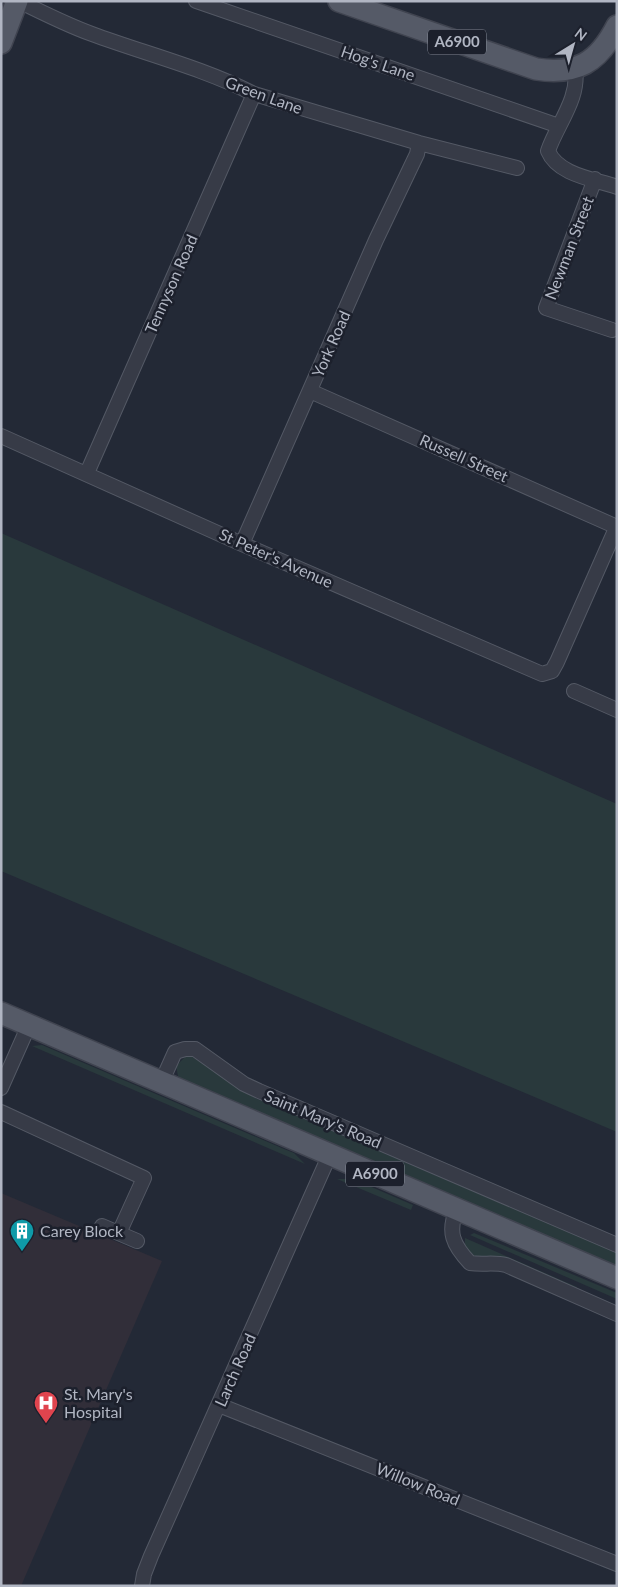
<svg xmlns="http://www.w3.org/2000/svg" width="618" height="1587" font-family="Lato,sans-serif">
<rect width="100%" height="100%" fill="#232936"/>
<path fill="#312e39" d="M 1,1193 L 162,1261 L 21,1586 L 1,1586 Z"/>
<path fill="#29393c" d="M 1,533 L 617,804 L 617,1132 L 1,871 Z
M 42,1045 L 284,1149 L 294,1153 L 305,1164 L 32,1046 Z
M 191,1056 L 255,1098 L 617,1253 L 617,1268 L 184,1081 L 178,1076 L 176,1066 L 185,1057 Z
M 337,1179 L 353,1179 L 413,1205 L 411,1210 Z
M 474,1233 L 617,1293 L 617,1299 L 470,1235 Z
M 465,1238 L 577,1287 L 576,1291 L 474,1257 L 465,1250 Z"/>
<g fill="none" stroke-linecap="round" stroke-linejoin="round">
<defs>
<path id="minor" d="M 19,1 C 43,13 67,25 92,34 C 146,54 203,68 254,94 L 419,143 L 517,168
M 196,1 L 559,126
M 575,68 C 580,99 557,124 548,151 C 558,175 594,179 617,187
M 595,179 L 546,308 L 612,330
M 310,391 L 617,527
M 1,436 L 242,544 L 542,674 L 552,671 L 557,662 L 617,526
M 87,473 L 254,94
M 242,544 L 376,240 L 417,154 L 419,143
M 574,691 L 617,710
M 162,1081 L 175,1052 L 185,1049 L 195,1049 L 244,1084 L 259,1091 L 617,1245
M 1,1088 L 29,1025
M 1,1112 L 144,1178 L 119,1233
M 457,1209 C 447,1232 453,1245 470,1263 C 483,1265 494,1262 506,1265 L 617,1314
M 102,1226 L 137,1241
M 219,1405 L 617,1564
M 142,1586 L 144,1574 L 151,1556 L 330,1154"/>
<path id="primary" d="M 339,1 L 536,69 C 577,75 598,63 617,26
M 1,43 L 17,1
M 1,1013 L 617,1278"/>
</defs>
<use href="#minor" stroke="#545965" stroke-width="16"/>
<use href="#primary" stroke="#404450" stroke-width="24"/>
<use href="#minor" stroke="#373b47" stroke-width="14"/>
<use href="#primary" stroke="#555a67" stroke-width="21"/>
</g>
<defs>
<symbol id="building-pin" viewBox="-11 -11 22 30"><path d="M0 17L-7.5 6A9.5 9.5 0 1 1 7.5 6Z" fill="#0f9aa8" stroke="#1c202c"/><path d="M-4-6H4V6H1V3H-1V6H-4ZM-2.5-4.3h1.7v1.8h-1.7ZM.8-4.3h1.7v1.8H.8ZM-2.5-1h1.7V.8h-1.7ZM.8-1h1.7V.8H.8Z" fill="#fff"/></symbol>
<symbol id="hospital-pin" viewBox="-11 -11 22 30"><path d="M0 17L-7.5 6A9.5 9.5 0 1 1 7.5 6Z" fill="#e0444e" stroke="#1c202c"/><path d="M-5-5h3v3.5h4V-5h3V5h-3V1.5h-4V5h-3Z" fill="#fff"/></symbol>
</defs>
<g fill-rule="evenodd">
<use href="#building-pin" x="8" y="1217" width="28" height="38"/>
<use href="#hospital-pin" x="32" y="1389" width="28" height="38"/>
</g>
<g text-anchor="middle" stroke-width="5" stroke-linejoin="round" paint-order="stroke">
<g fill="#1c202c" stroke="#848996" stroke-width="1">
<rect x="428" y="29.5" width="58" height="25" rx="4"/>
<rect x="346" y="1161.5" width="58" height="25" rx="4"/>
</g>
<g font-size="15" font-weight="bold" fill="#b1b6c3">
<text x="457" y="47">A6900</text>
<text x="375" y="1179">A6900</text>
</g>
<g font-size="16" fill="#b1b6c3" stroke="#1c202c">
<text transform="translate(378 63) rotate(19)" y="6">Hog's Lane</text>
<text transform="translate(264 95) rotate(20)" y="6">Green Lane</text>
<text transform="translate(569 248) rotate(-69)" y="6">Newman Street</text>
<text transform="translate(171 284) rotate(-66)" y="6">Tennyson Road</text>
<text transform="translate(331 344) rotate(-66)" y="6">York Road</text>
<text transform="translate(464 458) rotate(24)" y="6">Russell Street</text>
<text transform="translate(276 558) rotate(24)" y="6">St Peter's Avenue</text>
<text transform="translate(323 1119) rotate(23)" y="6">Saint Mary's Road</text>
<text transform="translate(235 1370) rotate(-66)" y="6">Larch Road</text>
<text transform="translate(418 1484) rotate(22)" y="6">Willow Road</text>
</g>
<g font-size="16" fill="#b1b6c3" stroke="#1c202c" text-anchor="start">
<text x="40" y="1237">Carey Block</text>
<text x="64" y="1400">St. Mary's<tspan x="64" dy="18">Hospital</tspan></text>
</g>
</g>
<rect width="618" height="1587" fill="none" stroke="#b1b6c3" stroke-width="5"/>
<g transform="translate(573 45) rotate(37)" stroke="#1c202c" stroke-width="4" paint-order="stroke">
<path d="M0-4L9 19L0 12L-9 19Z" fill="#b1b6c3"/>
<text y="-8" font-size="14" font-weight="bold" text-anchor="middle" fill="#b1b6c3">N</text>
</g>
</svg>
